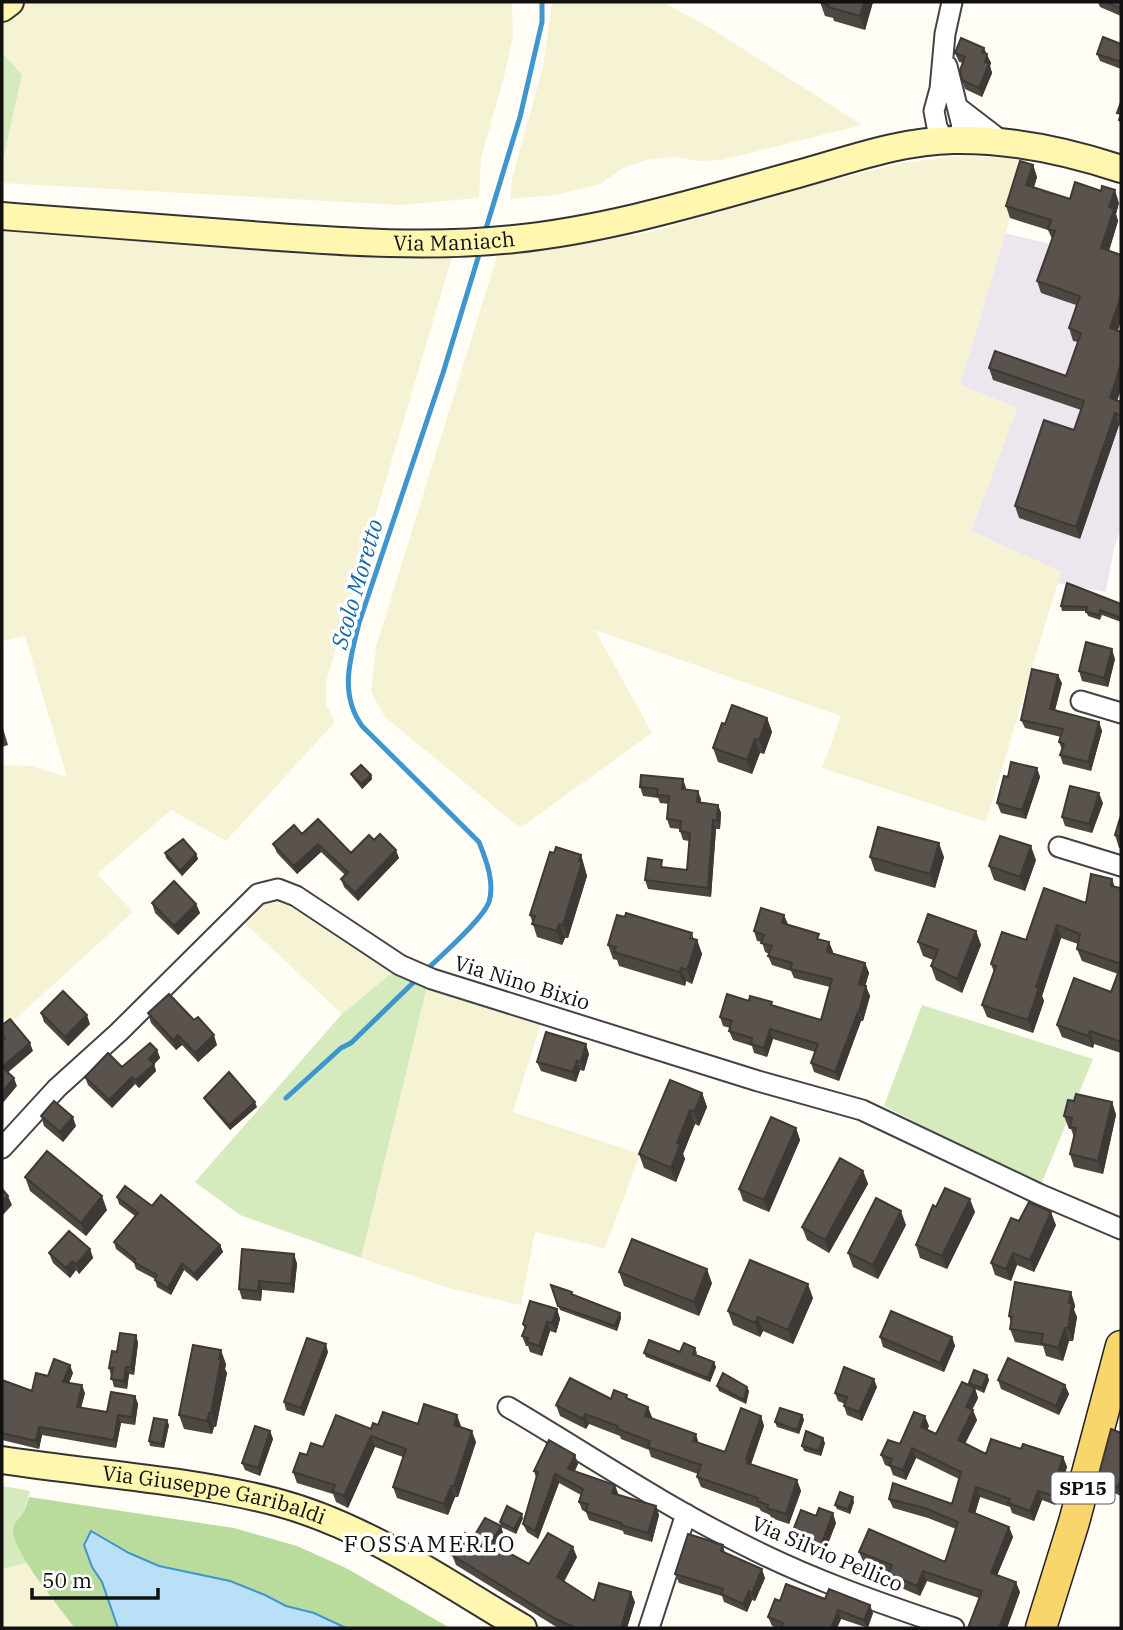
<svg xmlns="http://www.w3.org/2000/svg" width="1123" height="1630" font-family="'IBM Plex Serif',serif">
<rect width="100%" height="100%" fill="#fffdf5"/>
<path fill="#eee6ef" d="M 1005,233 L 1121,261 L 1121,528 L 1114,548 L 1106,592 L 1058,583 L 1061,572 L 971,531 L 1017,408 L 960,385 Z"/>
<path fill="#f6f3d4" d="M 2,2 L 512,2 L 513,35 L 504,77 L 481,158 L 479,198 L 399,205 L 2,183 L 2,165 L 22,75 L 2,52 Z
M 552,2 L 663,2 L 712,29 L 862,125 L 722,160 L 701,161 L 673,157 L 647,160 L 625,167 L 600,184 L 556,195 L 510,199 L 512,179 L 543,67 Z
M 956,156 L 1028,158 L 960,385 L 1017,408 L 971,531 L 1061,572 L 986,822 L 822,768 L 841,716 L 595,630 L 652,733 L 520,828 L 385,717 L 371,692 L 376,647 L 498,253 L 543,251 L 645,233 L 836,179 L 903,163 Z
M 2,227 L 453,254 L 326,682 L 326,704 L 335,722 L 226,841 L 171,810 L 97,874 L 133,912 L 10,1024 L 2,1016 L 2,765 L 31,766 L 67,777 L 25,636 L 2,641 Z
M 267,897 L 281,902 L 344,937 L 393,972 L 342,1014 L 237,916 Z
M 427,987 L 542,1020 L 513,1112 L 640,1154 L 605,1248 L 535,1232 L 521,1305 L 452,1289 L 361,1258 Z
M 27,1563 L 75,1628 L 2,1628 L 2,1569 Z"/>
<path fill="#d5ebbd" d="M 2,52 L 22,75 L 2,165 Z
M 393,972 L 427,987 L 361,1258 L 240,1215 L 195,1182 L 342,1014 Z
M 922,1005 L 1093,1059 L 1040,1187 L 884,1106 Z
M 2,1486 L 30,1491 L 24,1512 L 16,1521 L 15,1540 L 27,1563 L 2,1569 Z"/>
<path fill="#b9dc9c" d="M 29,1497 L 234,1528 L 297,1546 L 346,1568 L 450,1628 L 346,1628 L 314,1613 L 286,1606 L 265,1595 L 159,1566 L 129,1553 L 91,1531 L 92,1567 L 102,1582 L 118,1628 L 75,1628 C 61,1609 13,1552 13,1531 C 13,1522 19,1519 23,1513 C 26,1509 27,1502 29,1497 Z"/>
<path fill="#b9e0f7" stroke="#3f96cf" stroke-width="2" d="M 91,1531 L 129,1553 L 159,1566 L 230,1581 L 265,1595 L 286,1606 L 314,1613 L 346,1628 L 118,1628 L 102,1582 L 92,1567 L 84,1545 Z"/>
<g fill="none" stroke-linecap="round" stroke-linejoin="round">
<path stroke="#3f96cf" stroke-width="5" d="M 484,235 L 520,117 L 542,22 L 542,2
M 425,971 C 440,957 483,919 489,902 C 495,882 486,860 479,842 L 362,726 C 339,694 350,659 359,623 L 443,373 L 481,248
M 286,1098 L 341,1048 L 351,1043 L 418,978"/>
<defs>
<path id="street" d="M 947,66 L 962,126 L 959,135 L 954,140
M 960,109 L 1003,142
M 944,140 L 937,127 L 934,111 L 940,89 L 945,34 L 952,2
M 1081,701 L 1121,713
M 1059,847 L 1121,866
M 2,1148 L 57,1088 L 119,1032 L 258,894 L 278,889 L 296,896 L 400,965 L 432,979 L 758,1081 L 862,1110 L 1039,1194 L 1121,1229
M 508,1407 C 586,1453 661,1504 742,1544 C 810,1579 882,1604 954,1628
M 649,1628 L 686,1514"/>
<g id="secondary">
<path d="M 2,8 L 10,2"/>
<path id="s1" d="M 2,216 C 89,223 176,229 264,236 C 347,242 431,248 514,239 C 611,229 704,200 798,174 C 849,160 900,141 953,140 C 1011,139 1067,151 1121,169"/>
<path id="s2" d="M 2,1460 C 93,1474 187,1479 276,1502 C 367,1526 444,1582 523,1628"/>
</g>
<path id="primary" d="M 1041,1628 L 1074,1522 L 1121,1346"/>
</defs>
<use href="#street" stroke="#444" stroke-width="23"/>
<use href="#secondary" stroke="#333" stroke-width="30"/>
<use href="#primary" stroke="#222" stroke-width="33"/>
<use href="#street" stroke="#fff" stroke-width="19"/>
<use href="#secondary" stroke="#fff6b0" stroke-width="26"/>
<use href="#primary" stroke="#f9d66b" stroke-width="30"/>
</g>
<path fill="#4d4742" d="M 820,2 L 873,2 L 865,30 L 834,21 L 833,18 L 825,16 Z
M 1098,2 L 1121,2 L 1121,16 L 1100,7 Z
M 1121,44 L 1121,69 L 1100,61 L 1097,54 Z
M 955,53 L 986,54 L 991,63 L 990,66 L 992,73 L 982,97 L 965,89 L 962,80 L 963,63 L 959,62 Z
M 1033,165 L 1037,177 L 1034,187 L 1070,199 L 1119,203 L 1116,214 L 1118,221 L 1109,251 L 1118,331 L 1121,389 L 1117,401 L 1121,402 L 1121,426 L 1119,425 L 1080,539 L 1019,518 L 1015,506 L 1074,430 L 1081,410 L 993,380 L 989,368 L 1066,376 L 1078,342 L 1073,341 L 1069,328 L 1076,305 L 1041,293 L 1037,281 L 1052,239 L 1048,230 L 1010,218 L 1006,206 Z
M 1121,604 L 1121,622 L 1102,615 L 1100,620 L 1088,616 L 1086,611 L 1062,611 L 1061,606 Z
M 1115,659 L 1108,687 L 1082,681 L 1079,671 Z
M 1062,683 L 1055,710 L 1099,722 L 1102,731 L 1091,771 L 1063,764 L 1060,755 L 1062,750 L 1059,742 L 1061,737 L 1025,728 L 1021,720 Z
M 767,718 L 772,732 L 764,754 L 760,753 L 752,774 L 718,762 L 713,748 L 725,724 Z
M 2,725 L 8,745 L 2,747 Z
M 1037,768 L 1040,777 L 1026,819 L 1001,813 L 997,803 L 1008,777 Z
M 351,774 L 371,775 L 372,779 L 362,789 L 353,778 Z
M 683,779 L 686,790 L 701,799 L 701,803 L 718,805 L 721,813 L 720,829 L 716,829 L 711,897 L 648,889 L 645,880 L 665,868 L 687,870 L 689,841 L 683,840 L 680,831 L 680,829 L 670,828 L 667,819 L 669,804 L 660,803 L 658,798 L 643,796 L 640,787 Z
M 1103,803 L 1092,833 L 1065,826 L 1062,817 Z
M 1121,815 L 1121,848 L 1119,848 L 1115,835 Z
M 302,834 L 351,853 L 374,840 L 399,858 L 358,901 L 344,887 L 341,879 L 345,875 L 321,852 L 297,874 L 277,853 L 273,844 Z
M 165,853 L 196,854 L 198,859 L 182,876 L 166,858 Z
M 554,853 L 581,855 L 587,876 L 568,938 L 565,938 L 562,945 L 537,937 L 530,915 Z
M 870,857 L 944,857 L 935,888 L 875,871 Z
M 1036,860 L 1025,891 L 994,880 L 989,866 Z
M 1112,879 L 1115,887 L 1121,888 L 1121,1053 L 1094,1044 L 1093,1048 L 1062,1037 L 1057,1025 L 1111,992 L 1118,974 L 1082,961 L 1077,949 L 1078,944 L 1061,938 L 1042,996 L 1044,1001 L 1033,1033 L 987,1017 L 982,1005 L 994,972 L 991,964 L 1086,903 Z
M 152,903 L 196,904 L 200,913 L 178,935 L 155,913 Z
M 788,924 L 821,940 L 829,942 L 833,952 L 832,954 L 865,963 L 869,973 L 865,986 L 870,996 L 863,1021 L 861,1021 L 839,1081 L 814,1072 L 811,1063 L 815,1052 L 773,1039 L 767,1057 L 754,1053 L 752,1046 L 733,1040 L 729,1031 L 730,1028 L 723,1026 L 720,1017 L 749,1001 L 773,1005 L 821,1020 L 830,987 L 794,978 L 791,971 L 772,965 L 768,956 L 769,954 L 765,952 L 762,942 L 757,941 L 754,931 Z
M 976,931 L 981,945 L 962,993 L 936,980 L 931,966 L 933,960 L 923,956 L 918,942 Z
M 694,939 L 697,940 L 702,954 L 692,984 L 686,981 L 685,986 L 619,966 L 617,960 L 613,959 L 608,945 Z
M 41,1013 L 90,1024 L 68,1046 L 44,1022 Z
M 148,1013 L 217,1045 L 198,1062 L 182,1045 L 176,1050 L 151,1023 Z
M 157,1050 L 160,1058 L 154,1064 L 156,1071 L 139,1088 L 135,1084 L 112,1108 L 88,1085 L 85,1077 L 122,1067 Z
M 589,1054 L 584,1071 L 580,1070 L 576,1082 L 541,1071 L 537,1062 Z
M 702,1093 L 707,1107 L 699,1126 L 695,1124 L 683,1154 L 685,1159 L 676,1182 L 644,1168 L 639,1154 Z
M 204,1098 L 257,1107 L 230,1130 L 206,1102 Z
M 1074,1101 L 1112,1102 L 1116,1115 L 1103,1174 L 1074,1167 L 1070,1154 L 1074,1137 L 1071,1129 L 1069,1129 L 1064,1116 Z
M 41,1116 L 76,1126 L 63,1142 L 44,1126 Z
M 796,1128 L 800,1140 L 769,1212 L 743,1201 L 739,1189 Z
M 863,1171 L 868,1184 L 829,1253 L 807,1240 L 802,1227 Z
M 25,1177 L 107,1210 L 86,1236 L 30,1191 Z
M 117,1197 L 152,1206 L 220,1245 L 223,1252 L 197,1281 L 184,1270 L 171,1295 L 157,1287 L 155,1279 L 136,1269 L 134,1263 L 116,1249 L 114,1242 L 135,1216 L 119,1204 Z
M 936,1207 L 975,1212 L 947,1269 L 920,1258 L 916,1245 Z
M 1019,1221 L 1056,1225 L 1034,1272 L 1017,1265 L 1011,1281 L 995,1275 L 991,1263 Z
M 906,1225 L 878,1279 L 853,1267 L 848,1253 Z
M 90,1249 L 93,1258 L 79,1274 L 76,1270 L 70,1278 L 53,1263 L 49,1253 Z
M 294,1254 L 297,1264 L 294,1293 L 262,1290 L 261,1301 L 242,1299 L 239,1289 Z
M 619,1272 L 712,1283 L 699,1316 L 624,1286 Z
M 551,1285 L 574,1295 L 620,1313 L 621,1318 L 617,1331 L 560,1310 Z
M 813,1298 L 793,1344 L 763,1331 L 760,1337 L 733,1325 L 728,1311 Z
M 1075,1305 L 1074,1310 L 1077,1317 L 1073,1341 L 1069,1341 L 1063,1361 L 1046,1356 L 1043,1346 L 1015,1342 L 1010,1329 L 1011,1322 L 1009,1316 Z
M 557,1309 L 560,1319 L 556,1333 L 550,1331 L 542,1356 L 530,1352 L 528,1346 L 526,1346 L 522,1336 L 525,1330 L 523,1324 Z
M 136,1335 L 138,1343 L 134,1375 L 129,1374 L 127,1389 L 114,1387 L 109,1368 L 117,1352 Z
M 880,1337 L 952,1337 L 955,1346 L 944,1372 L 883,1347 Z
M 695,1348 L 697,1353 L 696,1355 L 716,1367 L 710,1382 L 646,1357 L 644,1353 L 680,1352 Z
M 328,1352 L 304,1416 L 286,1410 L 284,1402 Z
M 226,1364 L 225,1369 L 227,1373 L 216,1427 L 214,1427 L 212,1434 L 184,1429 L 179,1415 Z
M 73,1373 L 69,1383 L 85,1393 L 81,1408 L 107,1412 L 135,1396 L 138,1404 L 135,1425 L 121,1423 L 116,1448 L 42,1435 L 39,1449 L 2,1440 L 2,1380 L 32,1391 L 48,1376 Z
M 987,1375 L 989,1380 L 984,1393 L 975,1389 L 978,1398 L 972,1410 L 977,1420 L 965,1443 L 986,1454 L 1021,1449 L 1063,1457 L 1067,1467 L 1055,1505 L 1042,1500 L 1034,1521 L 1012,1513 L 1010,1507 L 980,1497 L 975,1513 L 1009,1527 L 1013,1537 L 997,1575 L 1020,1592 L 1007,1628 L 968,1628 L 979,1598 L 927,1581 L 920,1596 L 892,1584 L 889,1572 L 863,1561 L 859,1552 L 945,1562 L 956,1529 L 928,1518 L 893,1508 L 889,1499 L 952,1504 L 959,1479 L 916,1458 L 906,1480 L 893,1475 L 890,1467 L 885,1465 L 881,1455 L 929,1426 L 927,1430 L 936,1434 L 970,1386 L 969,1383 Z
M 998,1380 L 1065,1385 L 1069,1394 L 1059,1415 L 1001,1389 Z
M 717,1386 L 749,1391 L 746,1404 L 719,1391 Z
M 877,1387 L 862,1421 L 847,1415 L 844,1406 L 845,1404 L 838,1401 L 835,1393 Z
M 611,1399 L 629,1399 L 648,1407 L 652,1419 L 699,1443 L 725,1452 L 761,1416 L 764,1426 L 751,1465 L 797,1480 L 801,1491 L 789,1524 L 771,1518 L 770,1515 L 761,1511 L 759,1508 L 701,1487 L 697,1477 L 698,1474 L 651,1457 L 649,1450 L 621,1439 L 620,1436 L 589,1424 L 586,1429 L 560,1416 L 556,1405 Z
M 802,1415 L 804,1420 L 799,1434 L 777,1427 L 775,1422 Z
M 418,1424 L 461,1426 L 461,1428 L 476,1442 L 458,1497 L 455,1497 L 448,1515 L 397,1498 L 393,1487 L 403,1457 L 375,1447 L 348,1508 L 336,1502 L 333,1494 L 297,1483 L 293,1472 L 307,1455 L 323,1447 L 371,1429 L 378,1425 Z
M 169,1425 L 164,1448 L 150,1446 L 149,1441 Z
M 270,1431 L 273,1439 L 260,1476 L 245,1470 L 242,1463 Z
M 1121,1433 L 1121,1496 L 1112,1492 L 1108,1502 L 1099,1498 L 1095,1489 Z
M 825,1443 L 821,1456 L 804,1451 L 802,1446 Z
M 575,1455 L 578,1464 L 575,1471 L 618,1493 L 618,1495 L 656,1506 L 659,1515 L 652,1542 L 624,1534 L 623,1531 L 589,1520 L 586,1512 L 582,1510 L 579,1502 L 581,1495 L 559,1483 L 538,1539 L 527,1532 L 523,1524 L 536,1478 L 534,1471 Z
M 854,1502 L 850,1514 L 837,1509 L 835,1505 Z
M 816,1516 L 836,1523 L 824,1554 L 795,1543 L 792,1533 Z
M 523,1518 L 516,1534 L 501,1527 L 500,1522 Z
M 501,1526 L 504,1537 L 499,1547 L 529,1564 L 577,1557 L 564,1582 L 594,1601 L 635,1602 L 627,1628 L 558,1628 L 456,1565 L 452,1555 L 473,1538 Z
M 723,1545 L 725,1553 L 765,1578 L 755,1601 L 752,1600 L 747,1612 L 724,1602 L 722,1596 L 679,1583 L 675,1574 Z
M 825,1599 L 873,1613 L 868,1628 L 841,1619 L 837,1628 L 778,1628 L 772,1626 L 768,1617 L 780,1601 Z"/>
<path fill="#3f3936" d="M 864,2 L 873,2 L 865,30 L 860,16 Z
M 984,48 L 991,63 L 990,66 L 992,73 L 982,97 L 979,88 L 982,52 Z
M 1033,165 L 1037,177 L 1031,197 L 1026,185 Z
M 1115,190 L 1119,203 L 1116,214 L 1118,221 L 1106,260 L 1101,248 L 1109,207 Z
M 1121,296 L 1121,321 L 1115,340 L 1110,328 Z
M 1121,364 L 1121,389 L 1114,410 L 1110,398 Z
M 1115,413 L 1119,425 L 1080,539 L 1076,527 Z
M 1112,649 L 1115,659 L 1108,687 L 1104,678 Z
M 1058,675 L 1062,683 L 1053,718 L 1050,709 Z
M 767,718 L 772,732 L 764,754 L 759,740 Z
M 1099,722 L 1102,731 L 1091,771 L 1088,762 Z
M 755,739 L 760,753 L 752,774 L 747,760 Z
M 1037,768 L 1040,777 L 1026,819 L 1022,810 Z
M 371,775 L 372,779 L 362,789 L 361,784 Z
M 683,779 L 686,788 L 685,798 L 682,789 Z
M 698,791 L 701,799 L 700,811 L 697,802 Z
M 1099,793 L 1103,803 L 1092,833 L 1089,824 Z
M 718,805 L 721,813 L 720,829 L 717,821 Z
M 713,820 L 716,829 L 711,897 L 708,888 Z
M 939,843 L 944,857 L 935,888 L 930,874 Z
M 318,844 L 321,852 L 297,874 L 294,866 Z
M 1031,846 L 1036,860 L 1025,891 L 1020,877 Z
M 396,850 L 399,858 L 358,901 L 355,893 Z
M 196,854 L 198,859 L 182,876 L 180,871 Z
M 581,855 L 587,876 L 568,938 L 563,925 Z
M 196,904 L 200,913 L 178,935 L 174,926 Z
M 784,915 L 788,924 L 782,923 Z
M 559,924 L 565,938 L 562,945 L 557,931 Z
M 1057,925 L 1061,938 L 1042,996 L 1044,1001 L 1033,1033 L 1028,1020 L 1036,987 Z
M 976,931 L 981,945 L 962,993 L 957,979 Z
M 692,933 L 695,944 L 697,940 L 702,954 L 692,984 L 687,970 Z
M 829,942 L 833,952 L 830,962 L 827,952 Z
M 865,963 L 869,973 L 863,994 L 859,984 Z
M 681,968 L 686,981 L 685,986 L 679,972 Z
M 866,986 L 870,996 L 863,1021 L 859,1012 Z
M 858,1012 L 861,1021 L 839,1081 L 835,1072 Z
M 87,1015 L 90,1024 L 68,1046 L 65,1037 Z
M 770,1029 L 773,1039 L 767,1057 L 764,1048 Z
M 1090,1031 L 1094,1044 L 1093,1048 L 1088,1036 Z
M 178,1035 L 182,1045 L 176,1050 L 173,1040 Z
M 214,1035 L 217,1045 L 198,1062 L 195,1053 Z
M 30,1043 L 33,1051 L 5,1075 L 2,1067 Z
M 586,1044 L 589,1054 L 584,1071 L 581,1062 Z
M 157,1050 L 160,1058 L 154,1064 L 156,1071 L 139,1088 L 136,1080 L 149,1059 Z
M 577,1061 L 580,1070 L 576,1082 L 573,1072 Z
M 132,1077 L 135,1084 L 112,1108 L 109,1100 Z
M 14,1078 L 17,1086 L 2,1104 L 2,1092 Z
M 702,1093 L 707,1107 L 699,1126 L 694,1112 Z
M 255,1102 L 257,1107 L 230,1130 L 229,1125 Z
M 1112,1102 L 1116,1115 L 1103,1174 L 1098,1161 Z
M 690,1110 L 695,1124 L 683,1154 L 685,1159 L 676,1182 L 671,1168 L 677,1143 Z
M 73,1117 L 76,1126 L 63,1142 L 60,1132 Z
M 796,1128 L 800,1140 L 769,1212 L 764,1200 Z
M 863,1171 L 868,1184 L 829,1253 L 825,1240 Z
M 8,1196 L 12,1205 L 2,1216 L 2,1203 Z
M 102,1196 L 107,1210 L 86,1236 L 81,1223 Z
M 970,1199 L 975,1212 L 947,1269 L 942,1256 Z
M 901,1211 L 906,1225 L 878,1279 L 873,1265 Z
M 1051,1212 L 1056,1225 L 1034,1272 L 1030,1260 Z
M 220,1245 L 223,1252 L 197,1281 L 194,1274 Z
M 90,1249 L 93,1258 L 79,1274 L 76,1264 Z
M 1013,1253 L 1017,1265 L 1011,1281 L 1006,1269 Z
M 294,1254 L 297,1264 L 294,1293 L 291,1284 Z
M 72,1261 L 76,1270 L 70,1278 L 66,1268 Z
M 182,1263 L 184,1270 L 171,1295 L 168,1288 Z
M 707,1269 L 712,1283 L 699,1316 L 694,1302 Z
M 259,1281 L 262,1290 L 261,1301 L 258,1291 Z
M 808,1284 L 813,1298 L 793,1344 L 788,1330 Z
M 1071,1292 L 1075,1305 L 1074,1310 L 1077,1317 L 1073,1341 L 1068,1328 L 1069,1303 Z
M 557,1309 L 560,1319 L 556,1333 L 552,1323 Z
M 620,1313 L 621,1318 L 617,1331 L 615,1326 Z
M 758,1317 L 763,1331 L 760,1337 L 755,1323 Z
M 547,1322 L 550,1331 L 542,1356 L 539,1346 Z
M 1065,1328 L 1069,1341 L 1063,1361 L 1058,1348 Z
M 136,1335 L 138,1343 L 134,1375 L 131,1367 Z
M 952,1337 L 955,1346 L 944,1372 L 940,1363 Z
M 326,1344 L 328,1352 L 304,1416 L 301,1408 Z
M 221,1350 L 226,1364 L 225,1369 L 227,1373 L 216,1427 L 211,1413 Z
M 714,1362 L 716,1367 L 710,1382 L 708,1378 Z
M 70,1365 L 73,1373 L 66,1390 L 63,1382 Z
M 126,1367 L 129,1374 L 127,1389 L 124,1381 Z
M 987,1375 L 989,1380 L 984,1393 L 982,1388 Z
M 874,1379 L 877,1387 L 862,1421 L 859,1412 Z
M 82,1385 L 85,1393 L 79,1415 L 77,1407 Z
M 1065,1385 L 1069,1394 L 1059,1415 L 1056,1406 Z
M 747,1387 L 749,1391 L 746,1404 L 744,1400 Z
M 975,1388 L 978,1398 L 969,1416 L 966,1407 Z
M 135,1396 L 138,1404 L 135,1425 L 132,1417 Z
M 648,1407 L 652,1417 L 649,1427 L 645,1416 Z
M 973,1410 L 977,1420 L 962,1450 L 958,1440 Z
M 209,1413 L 214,1427 L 212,1434 L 207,1421 Z
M 585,1414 L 589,1424 L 586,1429 L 583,1419 Z
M 118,1415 L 121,1423 L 116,1448 L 114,1440 Z
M 457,1415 L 461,1426 L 458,1436 L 454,1425 Z
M 802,1415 L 804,1420 L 799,1434 L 797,1430 Z
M 761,1416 L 764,1426 L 750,1466 L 752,1471 L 746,1459 Z
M 925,1416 L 929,1426 L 924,1437 L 921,1427 Z
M 167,1420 L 169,1425 L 164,1448 L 162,1444 Z
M 39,1427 L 42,1435 L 39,1449 L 36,1441 Z
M 270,1431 L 273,1439 L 260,1476 L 258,1468 Z
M 472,1431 L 476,1442 L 458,1497 L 454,1486 Z
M 696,1434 L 699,1444 L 693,1441 Z
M 371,1436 L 375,1447 L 348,1508 L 344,1496 Z
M 823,1438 L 825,1443 L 821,1456 L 819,1451 Z
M 912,1448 L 916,1458 L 906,1480 L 903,1470 Z
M 575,1455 L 578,1464 L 571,1478 L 568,1469 Z
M 1063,1457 L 1067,1467 L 1055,1505 L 1051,1495 Z
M 555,1474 L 559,1483 L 538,1539 L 535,1531 Z
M 797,1480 L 801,1491 L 789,1524 L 786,1514 Z
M 1121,1480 L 1121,1496 L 1118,1487 Z
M 1109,1483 L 1112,1492 L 1108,1502 L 1105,1493 Z
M 615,1485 L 618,1493 L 615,1502 L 612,1493 Z
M 451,1486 L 455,1497 L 448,1515 L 444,1504 Z
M 976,1487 L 980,1497 L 973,1521 L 969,1511 Z
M 1038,1491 L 1042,1500 L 1034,1521 L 1030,1511 Z
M 853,1497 L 854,1502 L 850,1514 L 848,1509 Z
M 656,1506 L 659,1515 L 652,1542 L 648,1533 Z
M 833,1513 L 836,1523 L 824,1554 L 821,1545 Z
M 522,1514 L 523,1518 L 516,1534 L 514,1529 Z
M 501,1526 L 504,1537 L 495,1553 L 491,1543 Z
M 1009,1527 L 1013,1537 L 994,1583 L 991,1573 Z
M 573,1547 L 577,1557 L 560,1588 L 557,1577 Z
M 762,1569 L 765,1578 L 755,1601 L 752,1593 Z
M 923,1571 L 927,1581 L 920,1596 L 917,1586 Z
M 1016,1582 L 1020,1592 L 1007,1628 L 999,1628 Z
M 749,1591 L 752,1600 L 747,1612 L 743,1604 Z
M 631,1592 L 635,1602 L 627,1628 L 621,1628 Z
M 870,1605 L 873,1613 L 867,1628 L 864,1620 Z
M 838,1610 L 841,1619 L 837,1628 L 831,1628 Z"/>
<path fill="#5a524d" stroke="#3f3936" stroke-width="2" d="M 820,2 L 864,2 L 860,16 L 828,7 L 829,5 Z
M 1105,2 L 1121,2 L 1121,8 Z
M 1103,37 L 1121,44 L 1121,62 L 1097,54 Z
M 961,38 L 984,48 L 982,52 L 987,54 L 985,62 L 989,64 L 979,88 L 962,80 L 960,70 L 965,57 L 955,53 Z
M 1121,102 L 1121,121 L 1119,120 L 1121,114 L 1117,113 Z
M 1020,161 L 1033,165 L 1026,185 L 1070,199 L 1075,182 L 1101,191 L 1102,186 L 1115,190 L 1109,207 L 1114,209 L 1101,248 L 1121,255 L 1121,296 L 1110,328 L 1121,332 L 1121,364 L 1110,398 L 1121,402 L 1121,416 L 1115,413 L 1076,527 L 1015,506 L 1044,420 L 1074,430 L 1084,401 L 989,368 L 995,351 L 1066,376 L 1081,333 L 1069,328 L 1080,296 L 1037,281 L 1055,231 L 1048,229 L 1051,220 L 1006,206 Z
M 1067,583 L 1121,604 L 1121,618 L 1100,610 L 1099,615 L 1086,612 L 1087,607 L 1061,606 Z
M 1086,642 L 1112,649 L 1104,678 L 1079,671 Z
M 1032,669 L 1058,675 L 1050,709 L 1099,722 L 1088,762 L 1060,755 L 1064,744 L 1059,742 L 1063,729 L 1021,720 Z
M 732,705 L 767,718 L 759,740 L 755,739 L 747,760 L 713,748 L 722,723 L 725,724 Z
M 1011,762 L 1037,768 L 1022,810 L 997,803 L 1004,776 L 1008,777 Z
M 361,765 L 371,775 L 361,784 L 351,774 Z
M 641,775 L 683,779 L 682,789 L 698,791 L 697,802 L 718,805 L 717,821 L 713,820 L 708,888 L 645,880 L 648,858 L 662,860 L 661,867 L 687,870 L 690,833 L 680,831 L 681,821 L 667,819 L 669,796 L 657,795 L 658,789 L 640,787 Z
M 1070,786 L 1099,793 L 1089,824 L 1062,817 Z
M 1121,815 L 1121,837 L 1115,835 Z
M 318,819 L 351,853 L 369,835 L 374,840 L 380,834 L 396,850 L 355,893 L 341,879 L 348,872 L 318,844 L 294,866 L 273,844 L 294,825 L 302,834 Z
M 878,827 L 939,843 L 930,874 L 870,857 Z
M 1000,836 L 1031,846 L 1020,877 L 989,866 Z
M 183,839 L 196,854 L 180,871 L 165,853 Z
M 556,847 L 581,855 L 579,861 L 582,862 L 563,925 L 559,924 L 557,931 L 532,924 L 535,916 L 530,915 L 550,852 L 554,853 Z
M 1091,874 L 1112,879 L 1111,886 L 1121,888 L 1121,964 L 1077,949 L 1080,934 L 1057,925 L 1036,987 L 1039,988 L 1028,1020 L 982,1005 L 996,966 L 991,964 L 1002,932 L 1026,940 L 1044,888 L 1086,903 Z
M 174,881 L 196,904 L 174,926 L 152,903 Z
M 761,908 L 784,915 L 782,923 L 819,934 L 817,939 L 829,942 L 827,952 L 865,963 L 859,984 L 866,986 L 859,1012 L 858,1012 L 835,1072 L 811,1063 L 818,1044 L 770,1029 L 764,1048 L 751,1044 L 752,1038 L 729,1031 L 732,1021 L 720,1017 L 727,994 L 749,1001 L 750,996 L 772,1002 L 771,1005 L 821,1020 L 832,979 L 790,969 L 792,963 L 768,956 L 772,946 L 761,943 L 764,935 L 754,931 Z
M 626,913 L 692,933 L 690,938 L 697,940 L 687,970 L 681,968 L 679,972 L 614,952 L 616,947 L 608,945 L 617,915 L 625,917 Z
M 928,914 L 976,931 L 957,979 L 931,966 L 938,950 L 918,942 Z
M 1121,965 L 1121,1042 L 1090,1031 L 1088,1036 L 1057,1025 L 1074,978 L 1111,992 Z
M 63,991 L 87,1015 L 65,1037 L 41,1013 Z
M 169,994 L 194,1020 L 198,1017 L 214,1035 L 195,1053 L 178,1035 L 173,1040 L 148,1013 Z
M 10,1019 L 30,1043 L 2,1067 L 14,1078 L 2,1092 L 2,1041 L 5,1038 L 2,1035 L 2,1025 Z
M 546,1032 L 586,1044 L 581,1062 L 577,1061 L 573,1072 L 537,1062 Z
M 150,1043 L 157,1050 L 149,1059 L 154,1064 L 136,1080 L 132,1077 L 109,1100 L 85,1077 L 108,1053 L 122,1067 Z
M 229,1072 L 255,1102 L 229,1125 L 204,1098 Z
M 670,1080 L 702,1093 L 694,1112 L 690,1110 L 677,1143 L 680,1145 L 671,1168 L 639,1154 Z
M 1076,1094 L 1112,1102 L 1098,1161 L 1070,1154 L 1076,1128 L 1070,1127 L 1072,1118 L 1064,1116 L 1068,1100 L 1074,1101 Z
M 54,1101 L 73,1117 L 60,1132 L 41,1116 Z
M 771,1117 L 796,1128 L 764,1200 L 739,1189 Z
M 47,1151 L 102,1196 L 81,1223 L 25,1177 Z
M 840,1158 L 863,1171 L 825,1240 L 802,1227 Z
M 125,1186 L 152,1206 L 161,1195 L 220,1245 L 194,1274 L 182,1263 L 168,1288 L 155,1280 L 157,1275 L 134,1262 L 135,1259 L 114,1242 L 138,1213 L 117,1197 Z
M 945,1188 L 970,1199 L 942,1256 L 916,1245 L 933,1205 L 936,1207 Z
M 2,1189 L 8,1196 L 2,1203 Z
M 876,1198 L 901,1211 L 873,1265 L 848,1253 Z
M 1029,1202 L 1051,1212 L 1030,1260 L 1013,1253 L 1006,1269 L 991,1263 L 1011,1218 L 1019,1221 Z
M 69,1231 L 90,1249 L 76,1264 L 72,1261 L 66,1268 L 49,1253 Z
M 632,1239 L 707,1269 L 694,1302 L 619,1272 Z
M 242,1249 L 294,1254 L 291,1284 L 259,1281 L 258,1291 L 239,1289 Z
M 750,1260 L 808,1284 L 788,1330 L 758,1317 L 755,1323 L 728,1311 Z
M 1015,1282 L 1071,1292 L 1069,1303 L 1072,1304 L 1068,1328 L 1065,1328 L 1058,1348 L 1041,1343 L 1043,1334 L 1010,1329 L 1012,1317 L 1009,1316 Z
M 551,1285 L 572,1292 L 571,1294 L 620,1313 L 615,1326 L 558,1306 Z
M 530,1301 L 557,1309 L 552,1323 L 547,1322 L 539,1346 L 527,1342 L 528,1338 L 522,1336 L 526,1326 L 523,1324 Z
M 891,1311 L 952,1337 L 940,1363 L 880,1337 Z
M 120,1333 L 136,1335 L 131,1367 L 126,1367 L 124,1381 L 111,1379 L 113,1368 L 109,1368 L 112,1351 L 117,1352 Z
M 307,1338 L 326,1344 L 301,1408 L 284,1402 Z
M 649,1340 L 680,1352 L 684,1343 L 695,1348 L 693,1354 L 714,1362 L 708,1378 L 644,1353 Z
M 193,1345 L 221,1350 L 219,1359 L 221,1359 L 211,1413 L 209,1413 L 207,1421 L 179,1415 Z
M 1008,1358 L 1065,1385 L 1056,1406 L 998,1380 Z
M 54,1359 L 70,1365 L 63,1382 L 82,1385 L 77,1407 L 107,1412 L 111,1392 L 135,1396 L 132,1417 L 118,1415 L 114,1440 L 39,1427 L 36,1441 L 2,1433 L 2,1380 L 32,1391 L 36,1373 L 48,1376 Z
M 844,1367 L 874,1379 L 859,1412 L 844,1406 L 847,1397 L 835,1393 Z
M 974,1370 L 987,1375 L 982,1388 L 969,1383 Z
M 723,1373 L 747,1387 L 744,1400 L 717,1386 Z
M 570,1378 L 611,1399 L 614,1390 L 627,1395 L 626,1398 L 648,1407 L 645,1416 L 696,1434 L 693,1441 L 725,1452 L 741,1408 L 761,1416 L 746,1459 L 748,1460 L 747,1463 L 797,1480 L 786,1514 L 767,1508 L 768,1505 L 757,1501 L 758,1498 L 697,1477 L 701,1465 L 648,1447 L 650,1441 L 617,1429 L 618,1426 L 585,1414 L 583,1419 L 556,1405 Z
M 962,1382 L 975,1388 L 966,1407 L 973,1410 L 958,1440 L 986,1454 L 991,1439 L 1021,1449 L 1023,1444 L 1063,1457 L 1051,1495 L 1038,1491 L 1030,1511 L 1008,1503 L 1010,1499 L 976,1487 L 969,1511 L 1009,1527 L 991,1573 L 1016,1582 L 999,1628 L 968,1628 L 982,1591 L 923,1571 L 917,1586 L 888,1574 L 892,1565 L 859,1552 L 869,1529 L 945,1562 L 958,1522 L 925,1508 L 889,1499 L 893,1483 L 952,1504 L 961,1472 L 912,1448 L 903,1470 L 889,1465 L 892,1459 L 881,1455 L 888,1440 L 900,1444 L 914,1412 L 925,1416 L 921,1427 L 936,1434 Z
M 424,1404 L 457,1415 L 454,1425 L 472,1431 L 454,1486 L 451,1486 L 444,1504 L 393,1487 L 406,1449 L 371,1436 L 344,1496 L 332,1491 L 335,1485 L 293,1472 L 300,1453 L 307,1455 L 311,1443 L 323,1447 L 336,1415 L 371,1429 L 373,1423 L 378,1425 L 383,1412 L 418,1424 Z
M 780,1408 L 802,1415 L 797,1430 L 775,1422 Z
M 154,1418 L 167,1420 L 162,1444 L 149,1441 Z
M 255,1426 L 270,1431 L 258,1468 L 242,1463 Z
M 1111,1429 L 1121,1433 L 1121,1480 L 1118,1487 L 1109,1483 L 1105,1493 L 1095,1489 Z
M 806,1431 L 823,1438 L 819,1451 L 802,1446 Z
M 549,1440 L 575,1455 L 568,1469 L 615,1485 L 612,1493 L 656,1506 L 648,1533 L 621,1525 L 621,1523 L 586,1511 L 588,1504 L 579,1502 L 583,1489 L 555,1474 L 535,1531 L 523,1524 L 538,1472 L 534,1471 Z
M 840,1492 L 853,1497 L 848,1509 L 835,1505 Z
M 507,1506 L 522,1514 L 514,1529 L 500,1522 Z
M 819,1508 L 833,1513 L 821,1545 L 792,1533 L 801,1510 L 816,1516 Z
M 485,1518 L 501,1526 L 491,1543 L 529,1564 L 548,1533 L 573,1547 L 557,1577 L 594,1601 L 599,1583 L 631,1592 L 621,1628 L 576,1628 L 554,1618 L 452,1555 L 465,1533 L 473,1538 Z
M 688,1534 L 723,1545 L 721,1551 L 762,1569 L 752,1593 L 749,1591 L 743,1604 L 721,1594 L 723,1589 L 675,1574 Z
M 786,1584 L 825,1599 L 829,1589 L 870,1605 L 864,1620 L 838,1610 L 831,1628 L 781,1628 L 783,1623 L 768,1617 L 775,1599 L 780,1601 Z"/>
<g text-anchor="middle" stroke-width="7" stroke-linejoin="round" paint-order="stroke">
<rect fill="#fff" stroke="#585858" stroke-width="2" x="1051.5" y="1472.5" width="63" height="31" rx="5"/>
<g font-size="19" font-weight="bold" fill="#111">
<text x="1083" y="1495">SP15</text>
</g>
<g font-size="21" fill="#111" stroke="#fff">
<text dy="7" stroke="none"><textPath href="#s1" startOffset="453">Via Maniach</textPath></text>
<text transform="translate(522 983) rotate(17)" y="7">Via Nino Bixio</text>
<text dy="7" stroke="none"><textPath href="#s2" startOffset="215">Via Giuseppe Garibaldi</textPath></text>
<text transform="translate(827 1554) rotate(23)" y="7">Via Silvio Pellico</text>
</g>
<g font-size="23" font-style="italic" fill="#1768a6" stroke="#fff">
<text transform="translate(357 584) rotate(-74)" y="8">Scolo Moretto</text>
</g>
<g font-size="23" letter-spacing="2" fill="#111" stroke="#fff">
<text x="430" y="1552">FOSSAMERLO</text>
</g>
</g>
<rect width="1123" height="1630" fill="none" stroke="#111111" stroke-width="7"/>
<path d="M32 1588v10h126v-10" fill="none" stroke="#111111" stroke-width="3.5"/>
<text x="42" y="1588" font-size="21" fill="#111111" stroke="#ffffff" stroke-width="5" paint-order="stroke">50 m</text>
</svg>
